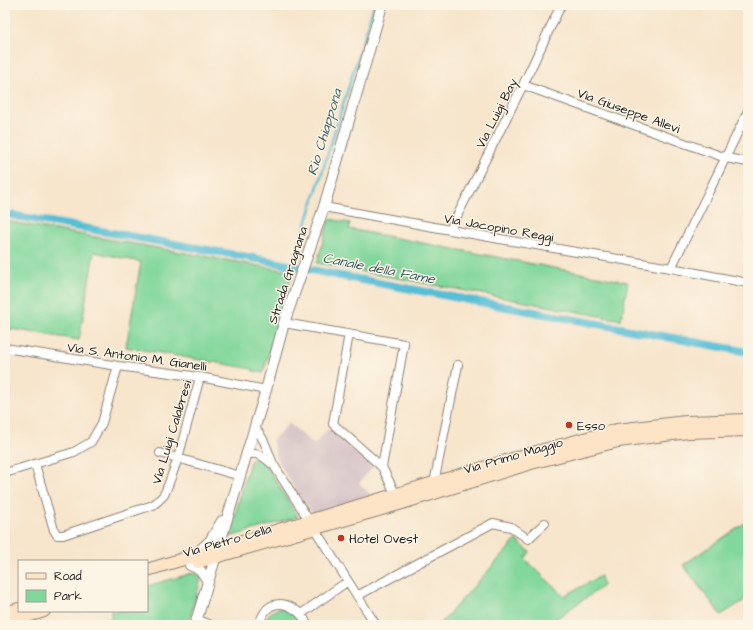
<svg xmlns="http://www.w3.org/2000/svg" width="753" height="630" font-family="'Architects Daughter',sans-serif">
<rect width="100%" height="100%" fill="#fcf5e5"/>
<filter id="ink" filterUnits="userSpaceOnUse"><feTurbulence type="fractalNoise" baseFrequency=".025" numOctaves="2"/><feDisplacementMap in="SourceGraphic" scale="8" xChannelSelector="R" yChannelSelector="G"/><feConvolveMatrix kernelMatrix="1 2 1 2 8 2 1 2 1" color-interpolation-filters="sRGB"/></filter>
<filter id="wash" filterUnits="userSpaceOnUse"><feTurbulence type="fractalNoise" baseFrequency=".012" numOctaves="4" result="noise"/><feDisplacementMap in="SourceGraphic" scale="16" xChannelSelector="R" yChannelSelector="G"/><feGaussianBlur stdDeviation="0.9" result="paint"/><feColorMatrix in="noise" values="0 0 0 0 0 0 0 0 0 0 0 0 0 0 0 0 0 1.4 0 .05"/><feComposite in="paint" operator="in"/></filter>
<g filter="url(#wash)">
<rect width="100%" height="100%" fill="#f7e5cc"/>
<path fill="#d2bec3" d="M 289,423 L 314,445 L 329,428 L 373,467 L 359,483 L 371,496 L 313,514 L 293,486 L 281,466 L 276,455 L 273,442 L 272,441 Z"/>
<path fill="#81d79c" stroke="#4e7a5c" d="M 329,219 L 350,223 L 349,229 L 628,282 L 621,320 L 317,263 Z
M 5,221 L 293,272 L 263,373 L 253,371 L 253,369 L 126,347 L 141,262 L 94,252 L 79,340 L 5,328 Z
M 256,458 L 263,460 L 298,517 L 229,537 L 250,461 Z
M 748,521 L 748,598 L 721,615 L 683,565 Z
M 516,540 L 530,552 L 525,559 L 564,596 L 601,576 L 603,586 L 547,625 L 439,625 Z
M 193,573 L 197,574 L 201,579 L 188,625 L 90,625 L 112,618 L 110,611 L 147,611 L 147,586 Z
M 283,608 C 292,610 297,616 301,625 L 266,625 C 266,623 266,621 267,619 C 268,611 276,609 283,608 Z"/>
<g fill="none" stroke-linecap="round" stroke-linejoin="round">
<path stroke="#57bed5" stroke-width="2.5" d="M 293,266 L 374,5"/>
<path stroke="#57bed5" stroke-width="8" d="M 5,214 L 264,260 L 341,276 L 748,352"/>
</g>
</g>
<g filter="url(#ink)">
<g fill="none" stroke-linecap="round" stroke-linejoin="round">
<defs>
<path id="minor" d="M 523,85 L 726,158 L 748,162
M 324,207 L 500,239 L 671,268 L 748,283
M 450,230 L 523,85 L 561,5
M 671,268 L 720,169 L 748,111
M 284,323 L 404,344 L 382,467
M 349,334 L 333,424 L 382,467 L 396,495
M 5,348 L 118,366 L 200,377 L 266,390
M 254,427 C 264,437 268,451 273,464 L 376,625
M 160,453 L 240,476
M 247,454 C 259,453 263,456 272,464
M 35,464 L 54,530 L 57,535 L 63,535 L 153,505 L 158,501 L 164,495 L 169,483 L 178,458 L 200,377
M 5,473 L 74,452 L 91,442 L 102,423 L 118,366
M 434,483 L 458,365
M 357,596 L 493,523 L 511,527 L 528,539 L 545,523
M 301,614 L 348,581
M 196,619 L 211,625
M 259,625 C 261,618 264,610 271,606 C 285,599 303,612 307,625"/>
<path id="tertiary" d="M 196,554 L 210,541 L 222,521
M 190,565 C 200,569 203,572 208,582
M 195,625 L 266,390 L 284,323 L 324,207 L 382,5"/>
<path id="secondary" d="M 198,562 L 399,504 L 531,463 L 618,441 L 688,432 L 748,430
M 147,570 L 529,454 L 617,430 L 686,422 L 748,420
M 5,613 L 19,609
M 5,623 L 44,611"/>
</defs>
<use href="#minor" stroke="#8a8074" stroke-width="10"/>
<use href="#tertiary" stroke="#8a8074" stroke-width="12"/>
<use href="#secondary" stroke="#8a8074" stroke-width="14"/>
<use href="#minor" stroke="#fff" stroke-width="8"/>
<use href="#tertiary" stroke="#fff" stroke-width="10"/>
<use href="#secondary" stroke="#fee4c6" stroke-width="12"/>
</g>
</g>
<g fill="#c8321e" stroke="#fcf5e5" stroke-width="1.5">
<circle cx="569" cy="425" r="4"/>
<circle cx="341" cy="538" r="4"/>
</g>
<g text-anchor="middle" stroke-width="3" stroke-linejoin="round" paint-order="stroke">
<g font-size="13" fill="#1c1c1c" stroke="#fcf5e5">
<text transform="translate(629 110) rotate(20)" y="5">Via Giuseppe Allevi</text>
<text transform="translate(496 113) rotate(-63)" y="5">Via Luigi Bay</text>
<text transform="translate(499 227) rotate(10)" y="5">Via Jacopino Reggi</text>
<text transform="translate(287 275) rotate(-72)" y="5">Strada Gragnana</text>
<text transform="translate(137 356) rotate(8)" y="5">Via S. Antonio M. Gianelli</text>
<text transform="translate(171 432) rotate(-73)" y="5">Via Luigi Calabresi</text>
<text transform="translate(513 455) rotate(-16)" y="5">Via Primo Maggio</text>
<text transform="translate(227 540) rotate(-16)" y="5">Via Pietro Cella</text>
</g>
<g font-size="13" fill="#1c1c1c" stroke="#fcf5e5" text-anchor="start">
<text x="577" y="430">Esso</text>
<text x="349" y="543">Hotel Ovest</text>
</g>
<g font-size="14" font-style="italic" fill="#345d66" stroke="#fcf5e5">
<text transform="translate(324 132) rotate(-73)" y="5">Rio Chiappona</text>
<text transform="translate(379 268) rotate(11)" y="5">Canale della Fame</text>
</g>
</g>
<rect width="753" height="630" fill="none" stroke="#fcf5e5" stroke-width="20"/>
<rect x="18" y="560" width="130" height="52" fill="#fcf5e5" stroke="#a29e95"/>
<rect x="26" y="573" width="20" height="6" fill="#fee4c6" stroke="#a29e95"/>
<text x="54" y="580" font-size="12" fill="#1c1c1c">Road</text>
<rect x="26" y="590" width="20" height="12" fill="#81d79c" stroke="#a29e95"/>
<text x="54" y="600" font-size="12" fill="#1c1c1c">Park</text>
</svg>
